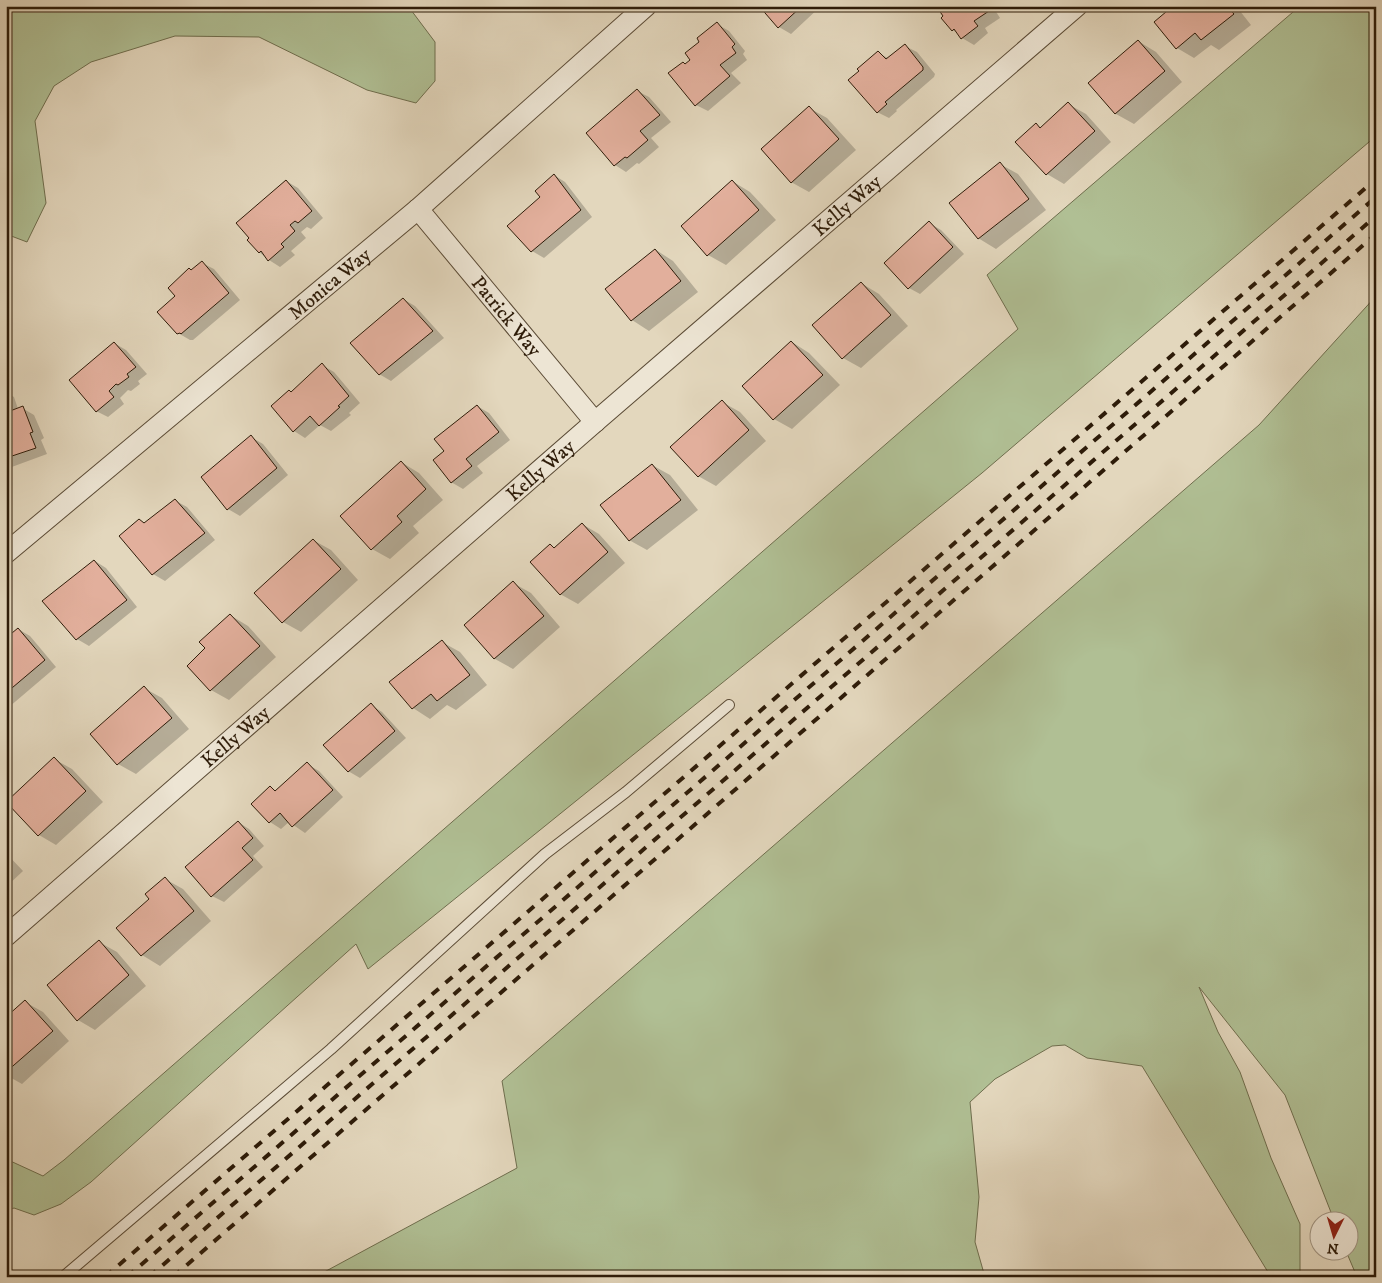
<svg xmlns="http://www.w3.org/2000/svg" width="1382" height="1283" font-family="'IM FELL DW Pica',serif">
<rect width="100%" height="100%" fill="#e3d7bd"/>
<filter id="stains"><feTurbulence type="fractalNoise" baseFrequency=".004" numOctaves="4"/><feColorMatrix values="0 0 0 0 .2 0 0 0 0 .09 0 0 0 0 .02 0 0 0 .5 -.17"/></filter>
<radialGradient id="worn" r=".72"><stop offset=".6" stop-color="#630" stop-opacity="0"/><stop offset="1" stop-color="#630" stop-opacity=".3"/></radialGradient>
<path fill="#b0bf94" stroke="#6f6e4e" d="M 6,6 L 408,6 L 435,42 L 435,81 L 416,103 L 367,90 L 259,37 L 175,36 L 91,62 L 54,86 L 35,121 L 46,203 L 27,242 L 6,234 Z
M 1300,6 L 1376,6 L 1376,136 L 982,473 L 368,969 L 356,944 L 91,1182 L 61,1204 L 34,1215 L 14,1208 L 6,1211 L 6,1159 L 43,1176 L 64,1160 L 1018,329 L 987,275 Z
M 1376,296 L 1376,1277 L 1357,1277 L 1346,1251 L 1350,1250 L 1350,1220 L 1334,1220 L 1285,1095 L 1199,987 L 1218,1032 L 1240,1072 L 1271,1158 L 1300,1224 L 1300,1277 L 1271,1277 L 1142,1066 L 1087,1058 L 1065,1045 L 1052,1046 L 995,1079 L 970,1102 L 979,1197 L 975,1242 L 985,1277 L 315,1277 L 517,1168 L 502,1081 L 1259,425 Z"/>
<path fill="#0003" d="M 760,6 L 821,6 L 791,34 L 779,27 Z
M 938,6 L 999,6 L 995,10 L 1000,18 L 985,28 L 988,33 L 974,45 L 962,38 L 958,33 L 952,30 Z
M 1175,6 L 1236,6 L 1251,25 L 1219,50 L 1211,45 L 1194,58 L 1177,48 Z
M 717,24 L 729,31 L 745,51 L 743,54 L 747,60 L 731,73 L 741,83 L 708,111 L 696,105 L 686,65 L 692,60 L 701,42 Z
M 1138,41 L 1156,52 L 1182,82 L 1134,124 L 1116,114 L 1090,83 Z
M 905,46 L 917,52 L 935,74 L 934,77 L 896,110 L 897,111 L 889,118 L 877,112 L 861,71 L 878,53 L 888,58 Z
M 637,91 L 649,97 L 671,122 L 651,138 L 659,147 L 639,164 L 637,163 L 626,172 L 615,165 L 588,133 Z
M 1068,104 L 1086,114 L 1111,142 L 1064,184 L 1047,174 L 1036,125 L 1042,128 Z
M 809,108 L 827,118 L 856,150 L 809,192 L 791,182 Z
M 1000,164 L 1018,174 L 1046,210 L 996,249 L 978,238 Z
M 554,175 L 565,182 L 592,217 L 544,258 L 532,251 L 542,198 Z
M 286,181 L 298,188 L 323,218 L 311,229 L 307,227 L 301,232 L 306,238 L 291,251 L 295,255 L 280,267 L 269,260 L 259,252 L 250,238 Z
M 732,181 L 750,192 L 776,220 L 726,265 L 708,255 L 683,226 Z
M 929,223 L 941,230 L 964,254 L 920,294 L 909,288 Z
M 656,250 L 673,261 L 698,292 L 649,331 L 632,320 Z
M 202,263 L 214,269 L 240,300 L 193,340 L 190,340 L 178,333 L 191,271 Z
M 861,283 L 879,294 L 908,326 L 861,368 L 843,358 Z
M 403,299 L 415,306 L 444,338 L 391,381 L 379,374 Z
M 6,340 L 12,343 L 6,354 Z
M 792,342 L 809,353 L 840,385 L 792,429 L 774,419 Z
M 114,343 L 126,350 L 147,374 L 138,381 L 140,384 L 131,391 L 128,390 L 120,398 L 124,404 L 108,417 L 96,411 Z
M 322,365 L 334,372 L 360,403 L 349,413 L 351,415 L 331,431 L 320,425 L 305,438 L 294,431 L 290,391 L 292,393 Z
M 6,392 L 14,397 L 18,409 L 22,408 L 34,415 L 44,438 L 41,440 L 47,454 L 9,468 L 6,466 Z
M 722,402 L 740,412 L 766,441 L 716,486 L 698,476 Z
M 477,406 L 489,413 L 510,440 L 477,466 L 483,473 L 463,489 L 451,482 L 446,451 Z
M 251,437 L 263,444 L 288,475 L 240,516 L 228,509 L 203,477 Z
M 401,462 L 419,473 L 443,500 L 413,526 L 419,533 L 390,559 L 372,549 L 342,516 Z
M 652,465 L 670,475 L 698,510 L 647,550 L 629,540 Z
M 176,501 L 187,507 L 215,540 L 165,581 L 153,574 L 145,524 Z
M 582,524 L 599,534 L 625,563 L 578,604 L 560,594 L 550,546 L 555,548 Z
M 313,540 L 331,550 L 358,580 L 301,632 L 283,622 Z
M 95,561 L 106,568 L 137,607 L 89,646 L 77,639 Z
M 513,583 L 531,593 L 560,627 L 513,669 L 495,659 L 465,625 Z
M 230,615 L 248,626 L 276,657 L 229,700 L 211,690 Z
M 18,629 L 30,636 L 56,667 L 9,707 L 6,705 L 6,639 Z
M 442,642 L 460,652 L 487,685 L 456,710 L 447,705 L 430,719 L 413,708 L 391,682 Z
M 144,688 L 162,698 L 189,729 L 136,774 L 118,764 L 92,734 Z
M 371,705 L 382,712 L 406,738 L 360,778 L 348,771 Z
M 54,759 L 72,769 L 103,802 L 56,845 L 39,835 Z
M 307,764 L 319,771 L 343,797 L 305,833 L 289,822 L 281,829 L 270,822 L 253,804 L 270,788 L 277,791 Z
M 238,822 L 249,829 L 264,846 L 253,856 L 263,867 L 224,902 L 212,896 Z
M 6,853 L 23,871 L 6,887 Z
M 165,879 L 183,889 L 211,921 L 160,966 L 142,955 L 118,928 L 151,900 Z
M 99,942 L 117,952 L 146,986 L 95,1030 L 78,1020 Z
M 25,1002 L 43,1012 L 69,1041 L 22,1084 L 6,1075 L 6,1019 Z"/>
<path fill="#e2af9c" stroke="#2e1c09" d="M 759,6 L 802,6 L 778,28 Z
M 936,6 L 986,6 L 989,11 L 974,21 L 978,26 L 961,39 L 954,29 L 952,31 L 941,18 L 943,16 Z
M 1173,6 L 1227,6 L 1234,14 L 1201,40 L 1195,33 L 1176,49 L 1154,22 Z
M 717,22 L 735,44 L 732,47 L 736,53 L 720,65 L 730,76 L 695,106 L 668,73 L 683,62 L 685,64 L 690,60 L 685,53 L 699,42 L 697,38 Z
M 1138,40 L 1165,71 L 1115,114 L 1088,83 Z
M 905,44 L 923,67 L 923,70 L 885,102 L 887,104 L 877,113 L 848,80 L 859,71 L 857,69 L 878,51 L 886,59 Z
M 637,89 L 660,115 L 640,131 L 648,140 L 627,158 L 625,157 L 614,166 L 586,133 Z
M 1068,102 L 1095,131 L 1046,175 L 1015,142 L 1036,123 L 1040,128 Z
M 809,106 L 839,139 L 791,183 L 761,149 Z
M 1000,162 L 1029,199 L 978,239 L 949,203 Z
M 554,174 L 581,210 L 531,252 L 507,226 L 540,197 L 535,191 Z
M 286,180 L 312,211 L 298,223 L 295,221 L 290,225 L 295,231 L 281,244 L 284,247 L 268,261 L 261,251 L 259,253 L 247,240 L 249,238 L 236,223 Z
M 732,180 L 759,210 L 707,256 L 681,226 Z
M 929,221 L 953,247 L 908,289 L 884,263 Z
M 655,249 L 681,281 L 631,321 L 605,289 Z
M 202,261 L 229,293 L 181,334 L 180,333 L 177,334 L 157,312 L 175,296 L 168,288 L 189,268 L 191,270 Z
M 861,282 L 891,315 L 842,359 L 812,325 Z
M 403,298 L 433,331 L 379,375 L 350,343 Z
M 791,341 L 823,375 L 773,420 L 742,386 Z
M 114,342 L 136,367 L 127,374 L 129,377 L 118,385 L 116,384 L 109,391 L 114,397 L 96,412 L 69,380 Z
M 322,363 L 349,396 L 338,406 L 340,407 L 319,426 L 310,416 L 293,432 L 271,406 L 289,390 L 291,392 Z
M 6,400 L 10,411 L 23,406 L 33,432 L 30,433 L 36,448 L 6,458 Z
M 722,400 L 749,430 L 698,477 L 670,447 Z
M 477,405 L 499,432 L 466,459 L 472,466 L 451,483 L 433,460 L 444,451 L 434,439 Z
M 251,435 L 277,468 L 227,510 L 201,477 Z
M 401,461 L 426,489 L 397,516 L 402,522 L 371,550 L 340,516 Z
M 652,464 L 681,500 L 629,541 L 600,505 Z
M 175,499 L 205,533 L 152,575 L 119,536 L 139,519 L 144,523 Z
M 582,523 L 608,552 L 560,595 L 530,562 L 550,544 L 554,548 Z
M 313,539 L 341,569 L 282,623 L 254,593 Z
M 94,560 L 127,600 L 76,640 L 42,601 Z
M 513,581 L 544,616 L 494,659 L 464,625 Z
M 230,614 L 260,646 L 210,691 L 187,666 L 205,648 L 199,642 Z
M 18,628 L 45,660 L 6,693 L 6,638 Z
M 442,640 L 470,675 L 437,701 L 431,694 L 412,709 L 389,682 Z
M 144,686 L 172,718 L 117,765 L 90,734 Z
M 371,703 L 395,731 L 348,772 L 323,745 Z
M 54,757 L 86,791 L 38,836 L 6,802 Z
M 307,762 L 333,790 L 292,827 L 280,813 L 269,823 L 251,804 L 270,786 L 275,791 Z
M 238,821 L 253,838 L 242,848 L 253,860 L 211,897 L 185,867 Z
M 165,877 L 194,911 L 141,956 L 116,928 L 149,899 L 145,894 Z
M 99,940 L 129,975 L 77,1021 L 47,985 Z
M 25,1000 L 53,1031 L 6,1072 L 6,1017 Z"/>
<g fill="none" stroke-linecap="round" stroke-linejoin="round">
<defs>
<path id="lane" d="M 63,1277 L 331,1049 L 545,854 L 626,792 L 729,705"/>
<g id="street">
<path id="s1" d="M 418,209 L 595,422"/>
<path id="s2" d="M 6,553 L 418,209 L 646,6"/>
<path id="s3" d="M 6,936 L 595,422 L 1077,6"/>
</g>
</defs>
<use href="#lane" stroke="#5b4b36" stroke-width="12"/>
<use href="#street" stroke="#5b4b36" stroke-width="22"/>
<use href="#lane" stroke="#ede5d4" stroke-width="10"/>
<use href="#street" stroke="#ede5d4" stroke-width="20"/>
<path stroke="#2e1c09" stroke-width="4" stroke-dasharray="9 9" stroke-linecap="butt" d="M 105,1277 L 1376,179
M 127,1277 L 1376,197
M 149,1277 L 1376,216
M 173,1277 L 1376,234"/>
</g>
<g text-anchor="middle" stroke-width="4" stroke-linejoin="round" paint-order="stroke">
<g font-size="20" fill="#2e1c09" stroke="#ede5d4">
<text dy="7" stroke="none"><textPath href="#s3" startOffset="1114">Kelly Way</textPath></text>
<text dy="7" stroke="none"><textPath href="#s2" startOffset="421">Monica Way</textPath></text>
<text dy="7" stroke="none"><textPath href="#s1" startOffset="139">Patrick Way</textPath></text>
<text dy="7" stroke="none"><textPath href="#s3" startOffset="709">Kelly Way</textPath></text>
<text dy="7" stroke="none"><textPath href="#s3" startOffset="304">Kelly Way</textPath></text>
</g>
</g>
<rect width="1382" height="1283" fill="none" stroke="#e3d7bd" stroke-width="25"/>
<rect x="8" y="8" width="1367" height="1268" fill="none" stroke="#2e1c09" stroke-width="2.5"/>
<rect x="12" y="12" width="1357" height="1258" fill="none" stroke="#2e1c09"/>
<g transform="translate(1334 1236) rotate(185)"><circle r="24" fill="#ede5d4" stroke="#a19583"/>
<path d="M0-4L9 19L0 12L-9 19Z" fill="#8f2418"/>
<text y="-8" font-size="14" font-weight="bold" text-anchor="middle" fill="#2e1c09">N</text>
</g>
<rect width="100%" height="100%" filter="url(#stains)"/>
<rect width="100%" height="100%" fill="url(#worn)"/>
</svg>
